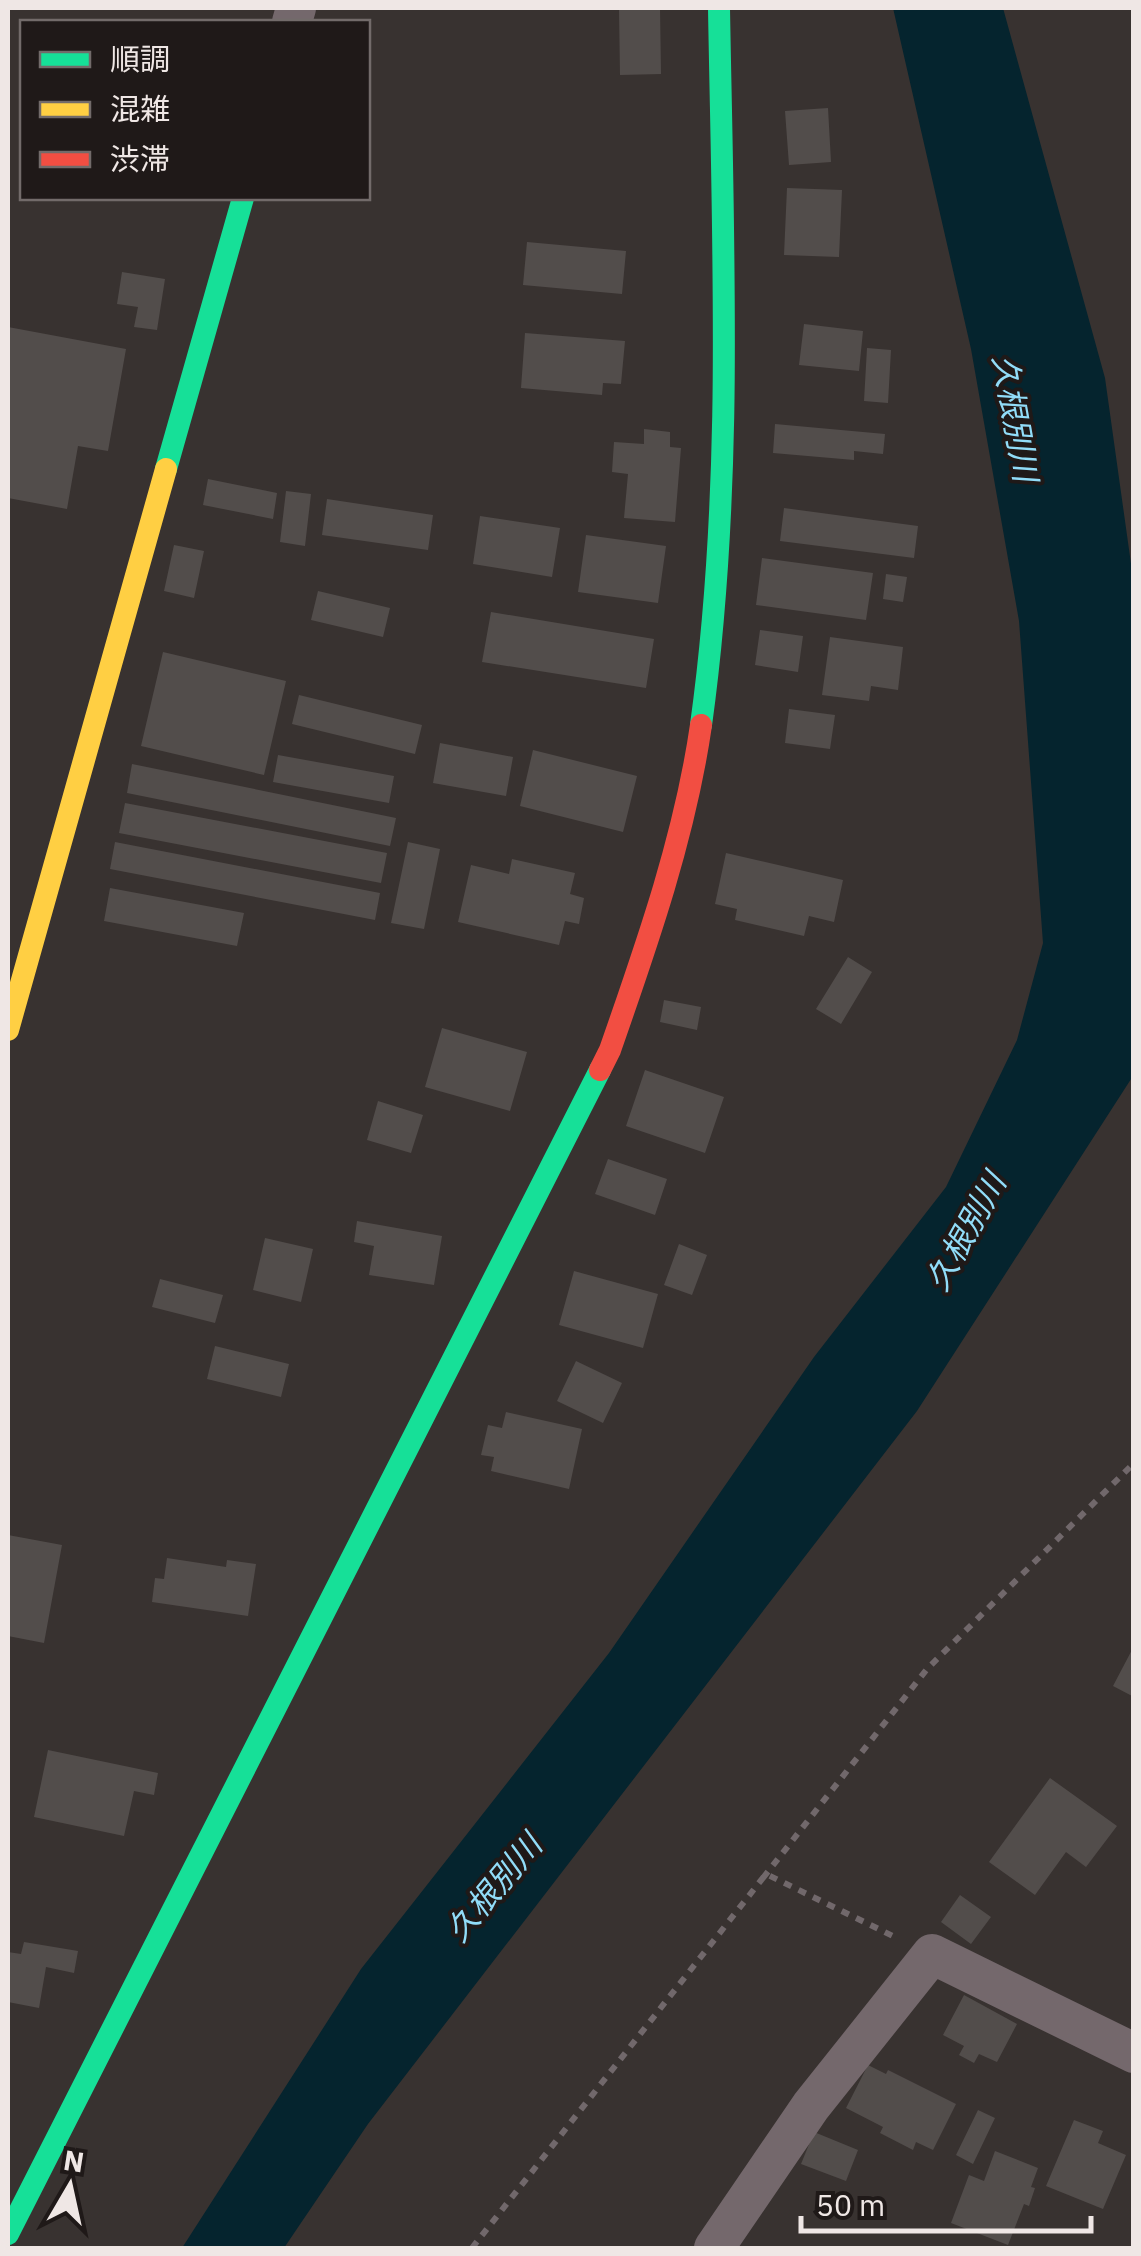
<svg xmlns="http://www.w3.org/2000/svg" width="1141" height="2256" font-family="'IBM Plex Sans','Noto Sans JP',sans-serif">
<rect width="100%" height="100%" fill="#383230"/>
<path fill="#05242e" d="M 893,8 L 1003,8 L 1105,378 L 1133,578 L 1133,1076 L 917,1411 L 368,2124 L 284,2248 L 182,2248 L 361,1969 L 609,1653 L 814,1357 L 946,1187 L 1017,1040 L 1043,943 L 1019,621 L 971,349 Z"/>
<path fill="#524d4b" d="M 619,8 L 660,8 L 661,74 L 620,75 Z
M 828,108 L 831,162 L 789,165 L 785,111 Z
M 787,188 L 842,190 L 839,257 L 784,255 Z
M 527,242 L 626,251 L 622,294 L 523,285 Z
M 122,272 L 165,279 L 157,330 L 134,327 L 138,307 L 117,304 Z
M 804,324 L 863,331 L 859,371 L 799,365 Z
M 8,327 L 126,349 L 108,451 L 78,446 L 67,509 L 8,498 Z
M 525,333 L 625,341 L 621,384 L 603,383 L 602,395 L 521,388 Z
M 867,348 L 891,350 L 888,403 L 864,401 Z
M 775,424 L 885,434 L 883,454 L 854,451 L 854,460 L 773,453 Z
M 644,429 L 670,432 L 670,447 L 681,448 L 675,522 L 624,518 L 628,474 L 612,472 L 614,442 L 644,444 Z
M 208,479 L 277,493 L 273,519 L 203,505 Z
M 286,491 L 311,494 L 305,546 L 280,542 Z
M 327,499 L 433,515 L 428,550 L 322,535 Z
M 784,508 L 918,526 L 914,558 L 780,541 Z
M 480,516 L 560,528 L 552,577 L 473,564 Z
M 586,535 L 666,546 L 658,603 L 578,592 Z
M 174,545 L 204,551 L 194,598 L 164,591 Z
M 762,558 L 873,573 L 866,620 L 756,605 Z
M 886,574 L 907,577 L 903,602 L 883,599 Z
M 318,591 L 390,608 L 383,637 L 311,620 Z
M 491,612 L 654,639 L 646,688 L 482,662 Z
M 760,630 L 803,636 L 798,672 L 755,665 Z
M 830,637 L 903,647 L 898,690 L 871,686 L 869,701 L 822,695 Z
M 163,652 L 286,681 L 264,775 L 141,746 Z
M 299,695 L 422,725 L 415,754 L 292,724 Z
M 789,709 L 835,715 L 830,749 L 785,743 Z
M 440,743 L 513,757 L 506,796 L 433,783 Z
M 533,750 L 637,776 L 623,832 L 520,806 Z
M 278,755 L 394,776 L 389,803 L 273,782 Z
M 132,764 L 396,818 L 390,846 L 127,793 Z
M 125,803 L 387,853 L 381,883 L 119,833 Z
M 115,842 L 380,893 L 375,920 L 110,869 Z
M 408,842 L 440,849 L 424,929 L 391,923 Z
M 726,853 L 843,880 L 834,922 L 809,916 L 804,936 L 735,920 L 737,909 L 715,904 Z
M 512,859 L 575,873 L 570,894 L 584,898 L 579,924 L 565,921 L 559,945 L 458,922 L 471,865 L 509,874 Z
M 110,888 L 244,913 L 237,946 L 104,921 Z
M 848,957 L 872,972 L 841,1024 L 816,1009 Z
M 664,1000 L 701,1007 L 697,1030 L 660,1022 Z
M 442,1028 L 527,1052 L 510,1111 L 425,1087 Z
M 645,1070 L 724,1097 L 705,1153 L 626,1126 Z
M 378,1101 L 423,1115 L 411,1153 L 367,1140 Z
M 608,1159 L 667,1179 L 655,1215 L 595,1194 Z
M 357,1221 L 442,1236 L 434,1285 L 369,1275 L 374,1246 L 354,1242 Z
M 265,1238 L 313,1249 L 301,1302 L 253,1290 Z
M 679,1244 L 707,1255 L 692,1295 L 664,1285 Z
M 574,1271 L 658,1294 L 643,1348 L 559,1325 Z
M 160,1279 L 223,1295 L 215,1323 L 152,1307 Z
M 215,1346 L 289,1364 L 281,1397 L 207,1379 Z
M 576,1361 L 622,1383 L 603,1423 L 557,1401 Z
M 506,1412 L 582,1429 L 569,1489 L 491,1471 L 494,1457 L 481,1455 L 488,1425 L 502,1428 Z
M 8,1535 L 62,1545 L 44,1643 L 8,1636 Z
M 167,1558 L 226,1567 L 227,1560 L 256,1564 L 248,1616 L 152,1602 L 155,1578 L 164,1579 Z
M 1134,1646 L 1134,1697 L 1113,1686 Z
M 48,1750 L 158,1773 L 154,1795 L 134,1791 L 124,1836 L 34,1817 Z
M 1050,1778 L 1117,1826 L 1086,1867 L 1066,1852 L 1035,1895 L 989,1862 Z
M 960,1895 L 991,1917 L 971,1944 L 941,1922 Z
M 24,1942 L 78,1951 L 74,1973 L 46,1967 L 39,2008 L 8,2002 L 8,1952 L 21,1954 Z
M 964,1995 L 1017,2024 L 997,2062 L 979,2054 L 974,2063 L 959,2055 L 964,2046 L 943,2035 Z
M 868,2065 L 886,2074 L 888,2070 L 956,2104 L 933,2150 L 916,2142 L 913,2150 L 880,2133 L 883,2127 L 846,2108 Z
M 978,2110 L 995,2118 L 973,2164 L 956,2155 Z
M 1074,2120 L 1103,2131 L 1098,2143 L 1126,2155 L 1103,2209 L 1046,2186 Z
M 814,2132 L 858,2150 L 846,2181 L 801,2164 Z
M 995,2151 L 1038,2168 L 1031,2187 L 1035,2188 L 1029,2206 L 1024,2204 L 1008,2245 L 951,2223 L 969,2175 L 984,2181 Z"/>
<g fill="none" stroke-linecap="round" stroke-linejoin="round">
<path stroke="#71686b" stroke-width="6" stroke-dasharray="8 8" stroke-linecap="butt" d="M 763,1878 L 927,1669 L 1134,1463
M 472,2248 L 766,1874 L 899,1939"/>
<path stroke="#74686c" stroke-width="40" d="M 292,22 L 296,8
M 714,2248 L 811,2106 L 932,1954 L 1134,2053"/>
<path stroke="#16e098" stroke-width="22" d="M 166,469 L 243,198
M 701,725 C 734,487 723,247 719,8
M 8,2234 L 600,1070"/>
<path stroke="#ffcf43" stroke-width="22" d="M 8,1030 L 166,469"/>
<path stroke="#f24e42" stroke-width="22" d="M 600,1070 L 610,1050 C 647,944 685,836 701,725"/>
</g>
<g text-anchor="middle" stroke-width="8" stroke-linejoin="round" paint-order="stroke">
<g font-size="32" font-style="italic" fill="#91dcf8" stroke="#1f1918">
<text transform="translate(1015 418) rotate(80)" y="11">久根別川</text>
<text transform="translate(966 1232) rotate(-61)" y="11">久根別川</text>
<text transform="translate(494 1888) rotate(-50)" y="11">久根別川</text>
</g>
</g>
<rect width="1141" height="2256" fill="none" stroke="#efe7e5" stroke-width="20"/>
<rect x="20" y="20" width="350" height="180" fill="#1f1918" stroke="#726b6a" stroke-width="2.5"/>
<rect x="40" y="52" width="50" height="15" fill="#16e098" stroke="#726b6a" stroke-width="2.5"/>
<text x="110" y="70" font-size="30" fill="#efe7e5">順調</text>
<rect x="40" y="102" width="50" height="15" fill="#ffcf43" stroke="#726b6a" stroke-width="2.5"/>
<text x="110" y="120" font-size="30" fill="#efe7e5">混雑</text>
<rect x="40" y="152" width="50" height="15" fill="#f24e42" stroke="#726b6a" stroke-width="2.5"/>
<text x="110" y="170" font-size="30" fill="#efe7e5">渋滞</text>
<g transform="translate(70 2186) rotate(9)" stroke="#1f1918" stroke-width="8" paint-order="stroke">
<path d="M0-8L18 38L0 25L-18 38Z" fill="#efe7e5"/>
<text y="-15" font-size="28" font-weight="bold" text-anchor="middle" fill="#efe7e5">N</text>
</g>
<path d="M801 2216v15h290v-15" fill="none" stroke="#efe7e5" stroke-width="5"/>
<text x="816" y="2216" font-size="30" fill="#efe7e5" stroke="#1f1918" stroke-width="8" paint-order="stroke">50 m</text>
</svg>
